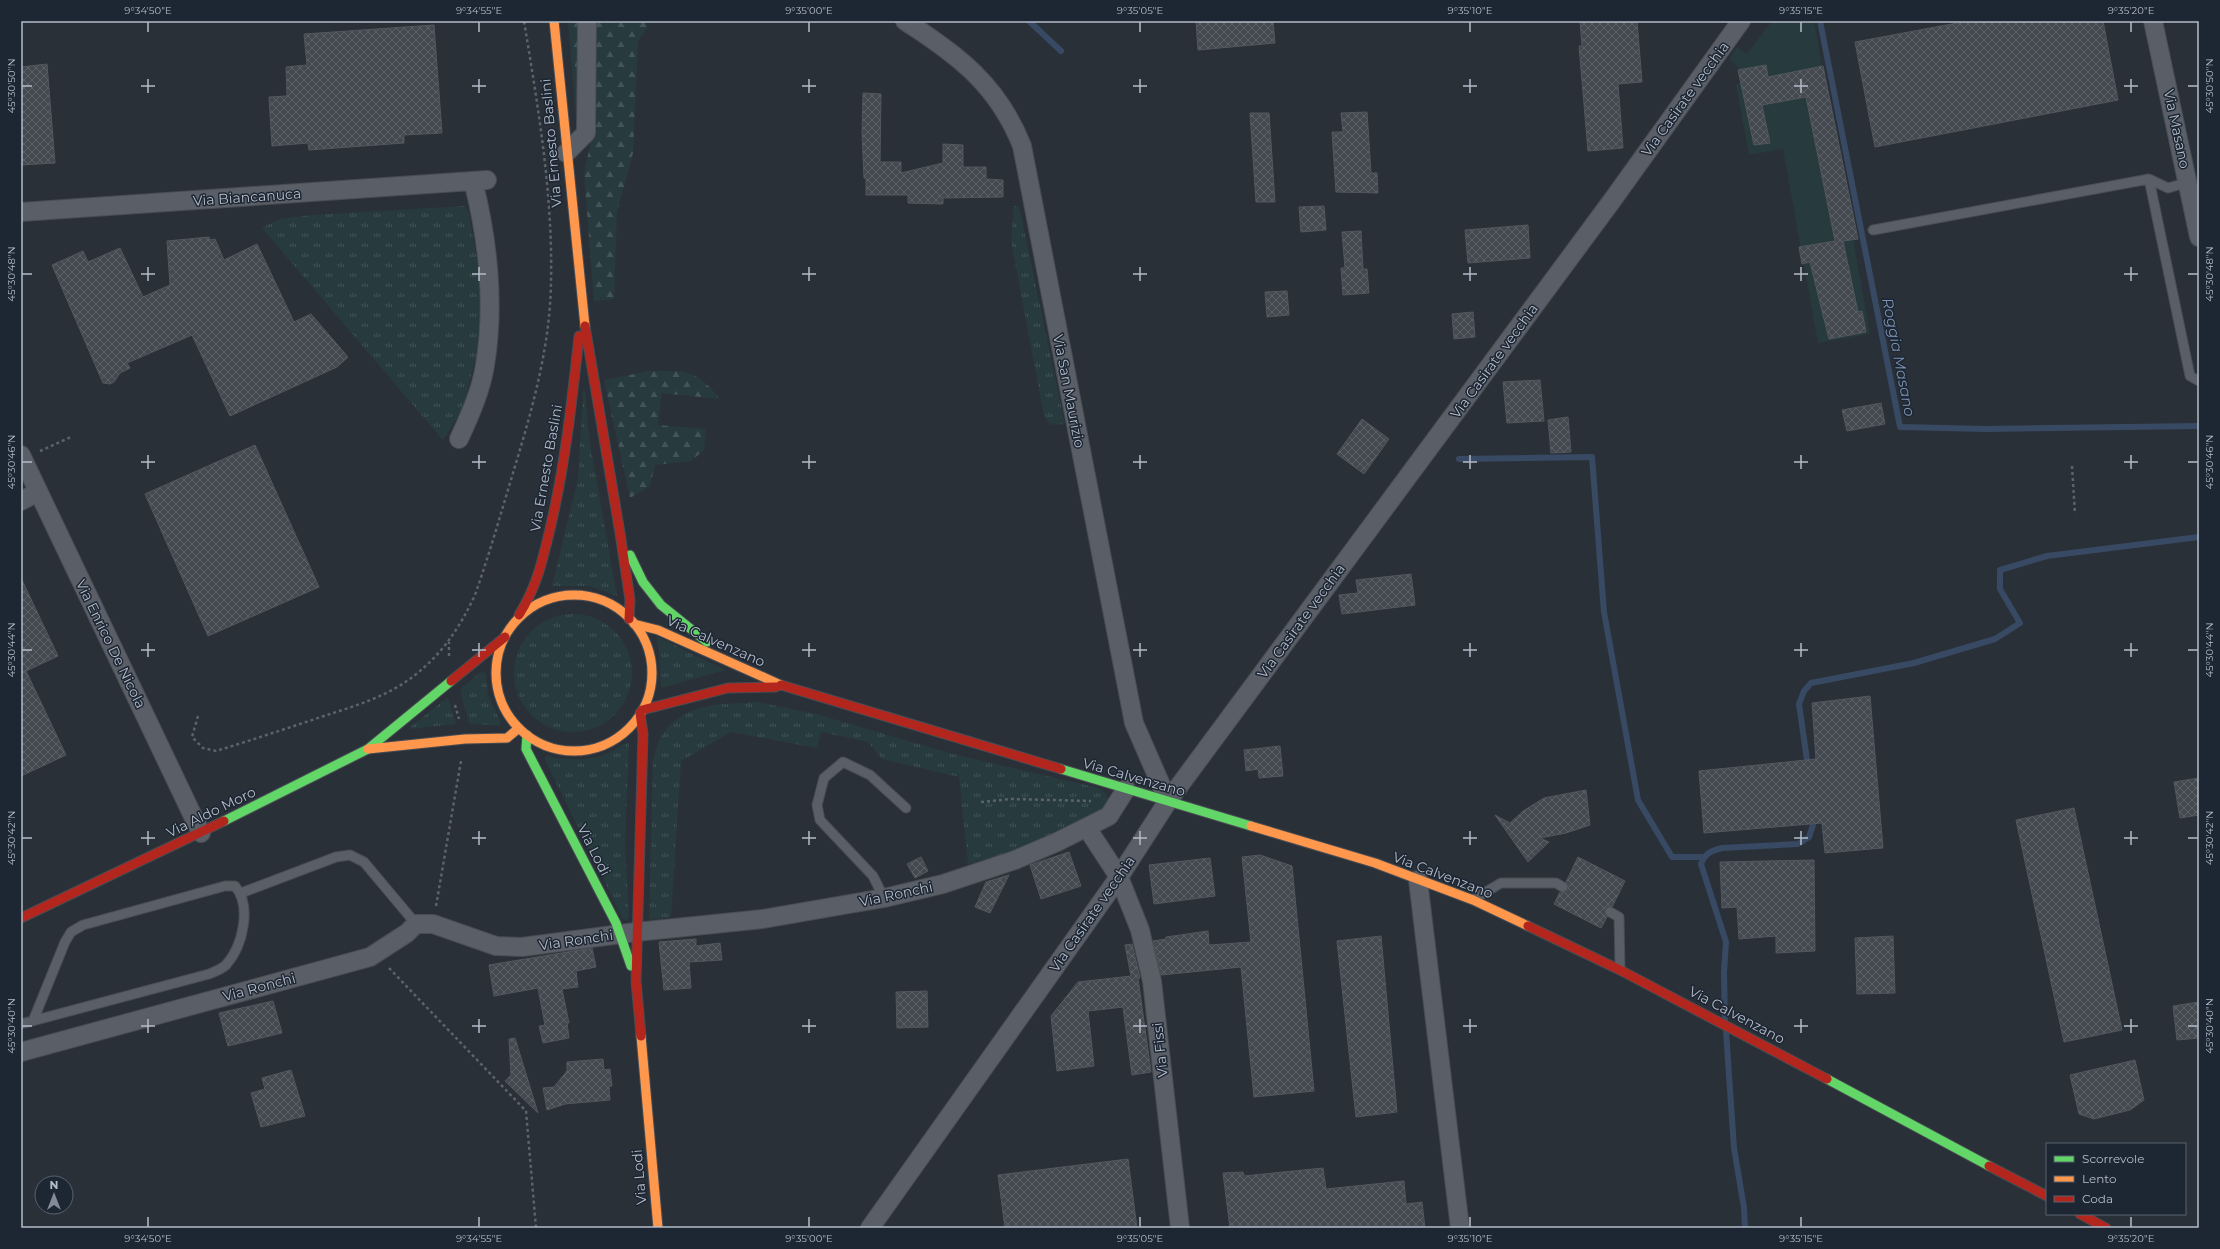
<svg xmlns="http://www.w3.org/2000/svg" width="2220" height="1249" viewBox="0 0 2220 1249" font-family="Montserrat,sans-serif">
	<style>
		.grass { fill: url(#grass-tufts) }
		.forest { fill: url(#forest-firs) }
		.park { fill: #273a3e }
		.lines { fill: none; stroke-linecap: round; stroke-linejoin: round }
		.stream { stroke: #384963; stroke-width: 6 }
		.building { fill: url(#building-cross-hatch); stroke: #52575f }
		.lane-casing { stroke: #484c53; stroke-width: 11 }
		.street-casing { stroke: #484c53; stroke-width: 20 }
		.fast-casing { stroke: #484c53; stroke-width: 11 }
		.slow-casing { stroke: #484c53; stroke-width: 11 }
		.jam-casing { stroke: #484c53; stroke-width: 11 }
		.path { stroke: #5d636a; stroke-width: 2.5; stroke-dasharray: 3 3; stroke-linecap: butt }
		.lane { stroke: #5a5e66; stroke-width: 9 }
		.street { stroke: #5a5e66; stroke-width: 18 }
		.fast { stroke: #63d668; stroke-width: 9 }
		.slow { stroke: #ff974d; stroke-width: 9 }
		.jam { stroke: #b3261e; stroke-width: 9 }
		.ticks { fill: none; stroke: #b4bcc9; stroke-width: 1.5 }
		.labels { text-anchor: middle; dominant-baseline: central; stroke-width: 3; stroke-linejoin: round; paint-order: stroke }
		.street-label { font-size: 14px; fill: #b4bcc9; stroke: #1d2633 }
		.water-label { font-size: 15px; font-style: italic; fill: #7c92b1; stroke: #1d2633 }
		.neatline { fill: none; stroke: #b4bcc9; stroke-width: 1.5 }
		.ticks-label { font-size: 10px; text-anchor: middle; fill: #b4bcc9 }
	</style>
	<defs>
		<pattern id="grass-tufts" width="24" height="20" patternUnits="userSpaceOnUse"><rect width="24" height="20" fill="#273a3e"/><path d="M3 7l-1-3M5 7V3M7 7l1-3M15 17l-1-3M17 17v-4M19 17l1-3" fill="none" stroke="#445559"/></pattern>
		<pattern id="forest-firs" width="22" height="20" patternUnits="userSpaceOnUse"><rect width="22" height="20" fill="#273a3e"/><path d="M5 1l3.5 6h-7zM16 11l3.5 6h-7z" fill="#445559"/></pattern>
		<pattern id="building-cross-hatch" width="8" height="8" patternUnits="userSpaceOnUse"><rect width="8" height="8" fill="#444950"/><path d="M0 0l8 8M0 8l8-8" fill="none" stroke="#5d6168"/></pattern>
	</defs>
	<rect width="100%" height="100%" fill="#2a3038"/>
	<path class="grass" d="M571,57L580,79L579,117L576,123Z
		M465,206L469,214L479,272L480,339L463,409L443,440L262,228L279,219L312,215Z
		M1014,206H1019L1065,424L1051,425L1044,416L1011,240Z
		M583,391H585L589,438L617,596L590,586H552L578,479Z
		M514 673a59 59 0 1 1 118 0a59 59 0 1 1-118 0Z
		M656,636L725,670L661,688L659,653Z
		M480,672L486,673L488,695L501,723L498,726L469,723L460,690Z
		M448,697L456,724L410,729L409,728Z
		M757,702L816,714L953,754L1099,788C1109,795 1110,799 1106,810L1014,851L968,864L959,777L882,759L868,742L821,732L817,748L731,732L681,761L671,917L649,920L653,760C656,752 657,743 661,737C682,702 722,704 757,702Z
		M629,743L625,843L629,918L627,920L623,919L544,758L549,756C569,761 593,761 612,751C618,748 622,743 629,743Z"/>
	<path class="forest" d="M568,21H646L647,27L638,42L633,153L617,212L614,299L594,301L584,173L593,132V108L571,57Z
		M649,371C686,371 695,368 720,399L662,393L658,425L706,429L704,450L691,461L655,465L650,486L630,498L604,380Z"/>
	<path class="park" d="M1772,21H1814L1870,334L1818,343L1783,149L1749,155L1736,84L1741,83L1738,71L1741,70L1729,59L1737,47L1747,54Z"/>
	<g class="lines">
		<path class="stream" d="M1029,21L1061,51
			M1820,21L1900,427L1987,429L2199,426
			M1459,459L1592,457L1604,612L1638,800L1672,857H1704
			M1808,767L1799,704L1804,691L1811,683L1914,663L1995,639L2020,623L2000,589V570L2047,556L2199,537
			M1725,1022L1724,972L1726,942L1701,864C1705,853 1711,851 1722,848L1798,844L1809,837L1813,825V816
			M1726,1031L1734,1148L1744,1208L1745,1228"/>
	</g>
	<path class="building" d="M1196,21H1273L1275,43L1198,50Z
		M1580,21H1637L1642,82L1618,84L1623,148L1588,151L1579,46H1582Z
		M1968,21H2103L2118,100L1875,147L1855,42Z
		M434,25L442,133L404,135V143L309,150L308,143L272,146L269,97L287,96L286,67L307,65L304,34Z
		M47,64L55,163L21,165V67Z
		M1766,65L1768,77L1823,66L1858,239L1843,241L1858,312L1862,311L1866,332L1829,339L1810,262L1802,264L1799,247L1835,241L1806,97L1762,105L1770,143L1754,145L1738,70Z
		M863,93L881,94L880,162H901V173L943,163V144L963,145V167H986V179L1003,180V197L943,198V204L908,203V195H866V178H864L862,133Z
		M1367,112L1371,173H1377L1378,193L1336,192L1332,132H1343L1341,113Z
		M1250,113H1269L1275,202H1256Z
		M1324,206L1326,230L1301,232L1299,207Z
		M1528,225L1530,258L1468,263L1465,230Z
		M1361,231L1363,269H1367L1369,293L1343,295L1341,268H1345L1342,232Z
		M209,237L210,240L215,239L224,260L257,244L294,322L311,314L348,357L337,367L230,416L192,335L127,363L130,368L120,373L114,382L110,384L103,383L52,265L83,251L88,262L120,248L143,297L170,285L167,241Z
		M1287,291L1289,315L1267,317L1265,292Z
		M1473,312L1475,337L1454,339L1452,314Z
		M1540,380L1544,421L1507,423L1503,382Z
		M1881,403L1885,424L1847,431L1842,410Z
		M1568,417L1571,452L1551,453L1548,420Z
		M1362,419L1389,439L1364,474L1337,454Z
		M255,445L319,587L208,636L145,494Z
		M1411,574L1415,605L1342,614L1339,595L1358,593L1356,580Z
		M21,578L58,656L26,671L66,755L21,776Z
		M1870,696L1883,848L1825,853L1822,823L1704,833L1699,771L1816,759L1812,703Z
		M1280,746L1283,776L1259,778L1258,769L1246,771L1244,750Z
		M2199,778V815L2180,818L2174,782Z
		M1586,790L1590,825L1566,833L1540,838L1549,842L1528,862L1495,815L1510,823L1523,811L1544,798Z
		M2074,808L2122,1030L2064,1042L2016,820Z
		M1069,852L1081,886L1041,899L1030,865Z
		M1260,855L1292,866L1314,1091L1254,1097L1241,967L1161,975L1153,941L1166,939V937L1208,931L1209,945L1251,942L1242,857Z
		M921,857L928,871L915,878L907,864Z
		M1578,857L1625,881L1612,907H1607L1605,909L1607,917L1601,928L1554,904L1560,892H1566L1568,890V884L1566,882Z
		M1210,858L1215,896L1154,904L1149,865Z
		M1814,860L1815,951L1776,953V936L1739,939L1737,907L1722,908L1720,862Z
		M1009,875L990,913L975,907L986,882Z
		M1381,936L1397,1112L1356,1117L1337,941Z
		M1893,936L1895,993L1857,994L1855,938Z
		M696,939V946L720,943L722,960L689,962L691,988L664,990L659,942Z
		M1132,944L1140,978H1138L1151,1072L1132,1075L1123,1007L1088,1011L1094,1066L1057,1071L1051,1016L1078,982L1131,976L1125,945Z
		M592,948L596,967L576,971L578,987L562,989L569,1023H567L569,1038L543,1043L539,1026L545,1025L538,988L494,996L489,965Z
		M927,991L928,1027L897,1028L896,992Z
		M273,1001L282,1033L228,1046L219,1013Z
		M2199,1002V1038L2177,1040L2173,1006Z
		M515,1038L538,1113L505,1081L511,1075L509,1039Z
		M603,1059L604,1070L610,1069L612,1086H609L610,1100L565,1104L547,1110L543,1088L554,1087L567,1071V1062Z
		M2135,1060L2144,1100L2130,1110L2094,1119L2079,1114L2070,1075Z
		M291,1070L305,1116L261,1127L251,1093L265,1089L262,1078Z
		M1128,1159L1137,1228H1005L998,1175Z
		M1323,1168L1326,1189L1404,1181L1406,1204L1422,1202L1425,1228H1230L1223,1173L1243,1172L1244,1176Z"/>
	<g class="lines">
		<defs>
			<path id="lane" d="M2149,179L2190,376L2199,381
				M1873,230L2149,179L2168,188L2189,182
				M241,893L336,857L350,855L364,862L416,924
				M884,898L873,876L820,820L817,805L824,778L843,762L870,775L906,808
				M1474,899L1501,883H1556L1563,887
				M1610,912L1619,917L1620,969
				M21,1024L209,974C214,972 222,969 226,965C243,946 252,906 235,886H225L83,925L71,932L65,942L33,1021"/>
			<path id="street" d="M905,21C958,55 998,85 1022,146L1134,723L1168,801
				M2153,21L2199,237
				M566,153L586,133L587,21
				M21,212L487,180
				M459,439C470,415 481,391 485,365C495,305 488,239 473,181
				M21,455L201,833
				M21,501L38,492
				M1087,828L1119,877L1140,930L1152,981L1180,1228
				M1418,880L1460,1228
				M21,1052L370,957L407,933L416,924H433L496,946L522,947L636,932L763,919L884,898L943,884L1015,860L1057,842L1109,816L1126,789
				M870,1228L1119,877L1168,801L1611,202L1741,21"/>
			<path id="fast" d="M630,555L643,582L661,605L707,642
				M527,735L526,749L616,923L631,966
				M1061,769L1251,826
				M224,821L368,749L451,681
				M1827,1079L1989,1166"/>
			<path id="slow" d="M554,21L585,326
				M496 673a78 78 0 1 1 156 0a78 78 0 1 1-156 0Z
				M634,624L658,630L781,685
				M368,749L465,739L507,738L519,728
				M1251,826L1375,863L1473,900L1528,926
				M641,1036L658,1228"/>
			<path id="jam" d="M585,326L620,533L630,600L629,619
				M519,615C537,586 542,562 550,529C565,466 572,401 579,336
				M451,681L505,637
				M781,685L1061,769
				M642,710L728,688L776,687
				M640,713L643,734L636,981L641,1036
				M21,918L224,821
				M1528,926L1620,970L1827,1079
				M1989,1166L2047,1196
				M2080,1214L2106,1228"/>
		</defs>
		<use href="#lane" class="lane-casing"/>
		<use href="#street" class="street-casing"/>
		<use href="#fast" class="fast-casing"/>
		<use href="#slow" class="slow-casing"/>
		<use href="#jam" class="jam-casing"/>
		<path class="path" d="M40,451L71,437
			M2072,466L2075,514
			M449,656V642
			M455,705L459,719
			M198,716L192,737L203,748L216,751C252,740 288,728 324,716C355,706 389,696 415,675C443,653 460,627 475,595C488,558 499,520 510,483C530,417 550,351 551,282C553,194 538,107 524,21
			M981,802L1011,799L1091,801
			M436,906L461,761
			M389,968L526,1111L536,1228"/>
		<use href="#lane" class="lane"/>
		<use href="#street" class="street"/>
		<use href="#fast" class="fast"/>
		<use href="#slow" class="slow"/>
		<use href="#jam" class="jam"/>
	</g>
	<path class="ticks" d="M148,22V32M479,22V32M809,22V32M1140,22V32M1470,22V32M1801,22V32M2131,22V32M148,79V93M479,79V93M809,79V93M1140,79V93M1470,79V93M1801,79V93M2131,79V93M22,86H32M141,86H155M472,86H486M802,86H816M1133,86H1147M1463,86H1477M1794,86H1808M2124,86H2138M2188,86H2198M148,267V281M479,267V281M809,267V281M1140,267V281M1470,267V281M1801,267V281M2131,267V281M22,274H32M141,274H155M472,274H486M802,274H816M1133,274H1147M1463,274H1477M1794,274H1808M2124,274H2138M2188,274H2198M148,455V469M479,455V469M809,455V469M1140,455V469M1470,455V469M1801,455V469M2131,455V469M22,462H32M141,462H155M472,462H486M802,462H816M1133,462H1147M1463,462H1477M1794,462H1808M2124,462H2138M2188,462H2198M148,643V657M479,643V657M809,643V657M1140,643V657M1470,643V657M1801,643V657M2131,643V657M22,650H32M141,650H155M472,650H486M802,650H816M1133,650H1147M1463,650H1477M1794,650H1808M2124,650H2138M2188,650H2198M148,831V845M479,831V845M809,831V845M1140,831V845M1470,831V845M1801,831V845M2131,831V845M22,838H32M141,838H155M472,838H486M802,838H816M1133,838H1147M1463,838H1477M1794,838H1808M2124,838H2138M2188,838H2198M148,1019V1033M479,1019V1033M809,1019V1033M1140,1019V1033M1470,1019V1033M1801,1019V1033M2131,1019V1033M22,1026H32M141,1026H155M472,1026H486M802,1026H816M1133,1026H1147M1463,1026H1477M1794,1026H1808M2124,1026H2138M2188,1026H2198M148,1217V1227M479,1217V1227M809,1217V1227M1140,1217V1227M1470,1217V1227M1801,1217V1227M2131,1217V1227"/>
	<g class="labels">
		<g class="street-label">
			<text transform="translate(1685 99) rotate(-54)">Via Casirate vecchia</text>
			<text transform="translate(2177 129) rotate(78)">Via Masano</text>
			<text transform="translate(551 143) rotate(-95)">Via Ernesto Baslini</text>
			<text transform="translate(247 197) rotate(-4)">Via Biancanuca</text>
			<text transform="translate(1494 361) rotate(-54)">Via Casirate vecchia</text>
			<text transform="translate(1069 391) rotate(79)">Via San Maurizio</text>
			<text transform="translate(546 468) rotate(-80)">Via Ernesto Baslini</text>
			<text transform="translate(1301 621) rotate(-54)">Via Casirate vecchia</text>
			<text transform="translate(716 641) rotate(24)">Via Calvenzano</text>
			<text transform="translate(111 644) rotate(64)">Via Enrico De Nicola</text>
			<text transform="translate(1134 777) rotate(16)">Via Calvenzano</text>
			<text transform="translate(211 812) rotate(-26)">Via Aldo Moro</text>
			<text transform="translate(594 850) rotate(63)">Via Lodi</text>
			<text transform="translate(1443 875) rotate(21)">Via Calvenzano</text>
			<text transform="translate(896 894) rotate(-12)">Via Ronchi</text>
			<text transform="translate(1092 914) rotate(-55)">Via Casirate vecchia</text>
			<text transform="translate(576 940) rotate(-8)">Via Ronchi</text>
			<text transform="translate(259 987) rotate(-15)">Via Ronchi</text>
			<text transform="translate(1737 1015) rotate(28)">Via Calvenzano</text>
			<text transform="translate(1160 1050) rotate(-96)">Via Fissi</text>
			<text transform="translate(639 1177) rotate(-95)">Via Lodi</text>
		</g>
		<g class="water-label">
			<text transform="translate(1899 357) rotate(79)">Roggia Masano</text>
		</g>
	</g>
	<rect width="2220" height="1249" fill="none" stroke="#1d2633" stroke-width="44"/>
	<rect x="2046" y="1143" width="140" height="72" fill="#1d2633" stroke="#59626f"/>
	<rect x="2054" y="1156" width="20" height="6" fill="#63d668" stroke="#59626f"/>
	<text x="2082" y="1163" font-size="12" fill="#b4bcc9">Scorrevole</text>
	<rect x="2054" y="1176" width="20" height="6" fill="#ff974d" stroke="#59626f"/>
	<text x="2082" y="1183" font-size="12" fill="#b4bcc9">Lento</text>
	<rect x="2054" y="1196" width="20" height="6" fill="#b3261e" stroke="#59626f"/>
	<text x="2082" y="1203" font-size="12" fill="#b4bcc9">Coda</text>
	<g transform="translate(54 1195)"><circle r="19" fill="#1d2633" stroke="#59626f"/>
	<path d="M0-3L7 15L0 10L-7 15Z" fill="#848b96"/>
	<text y="-6" font-size="11" font-weight="bold" text-anchor="middle" fill="#b4bcc9">N</text>
	</g>
	<rect x="22" y="22" width="2176" height="1205" class="neatline"/>
	<g class="ticks-label">
		<text x="148" y="14">9°34'50"E</text>
		<text x="479" y="14">9°34'55"E</text>
		<text x="809" y="14">9°35'00"E</text>
		<text x="1140" y="14">9°35'05"E</text>
		<text x="1470" y="14">9°35'10"E</text>
		<text x="1801" y="14">9°35'15"E</text>
		<text x="2131" y="14">9°35'20"E</text>
		<text transform="translate(11 86) rotate(-90)" y="4">45°30'50"N</text>
		<text transform="translate(2209 86) rotate(-90)" y="4">45°30'50"N</text>
		<text transform="translate(11 274) rotate(-90)" y="4">45°30'48"N</text>
		<text transform="translate(2209 274) rotate(-90)" y="4">45°30'48"N</text>
		<text transform="translate(11 462) rotate(-90)" y="4">45°30'46"N</text>
		<text transform="translate(2209 462) rotate(-90)" y="4">45°30'46"N</text>
		<text transform="translate(11 650) rotate(-90)" y="4">45°30'44"N</text>
		<text transform="translate(2209 650) rotate(-90)" y="4">45°30'44"N</text>
		<text transform="translate(11 838) rotate(-90)" y="4">45°30'42"N</text>
		<text transform="translate(2209 838) rotate(-90)" y="4">45°30'42"N</text>
		<text transform="translate(11 1026) rotate(-90)" y="4">45°30'40"N</text>
		<text transform="translate(2209 1026) rotate(-90)" y="4">45°30'40"N</text>
		<text x="148" y="1242">9°34'50"E</text>
		<text x="479" y="1242">9°34'55"E</text>
		<text x="809" y="1242">9°35'00"E</text>
		<text x="1140" y="1242">9°35'05"E</text>
		<text x="1470" y="1242">9°35'10"E</text>
		<text x="1801" y="1242">9°35'15"E</text>
		<text x="2131" y="1242">9°35'20"E</text>
	</g>
</svg>
